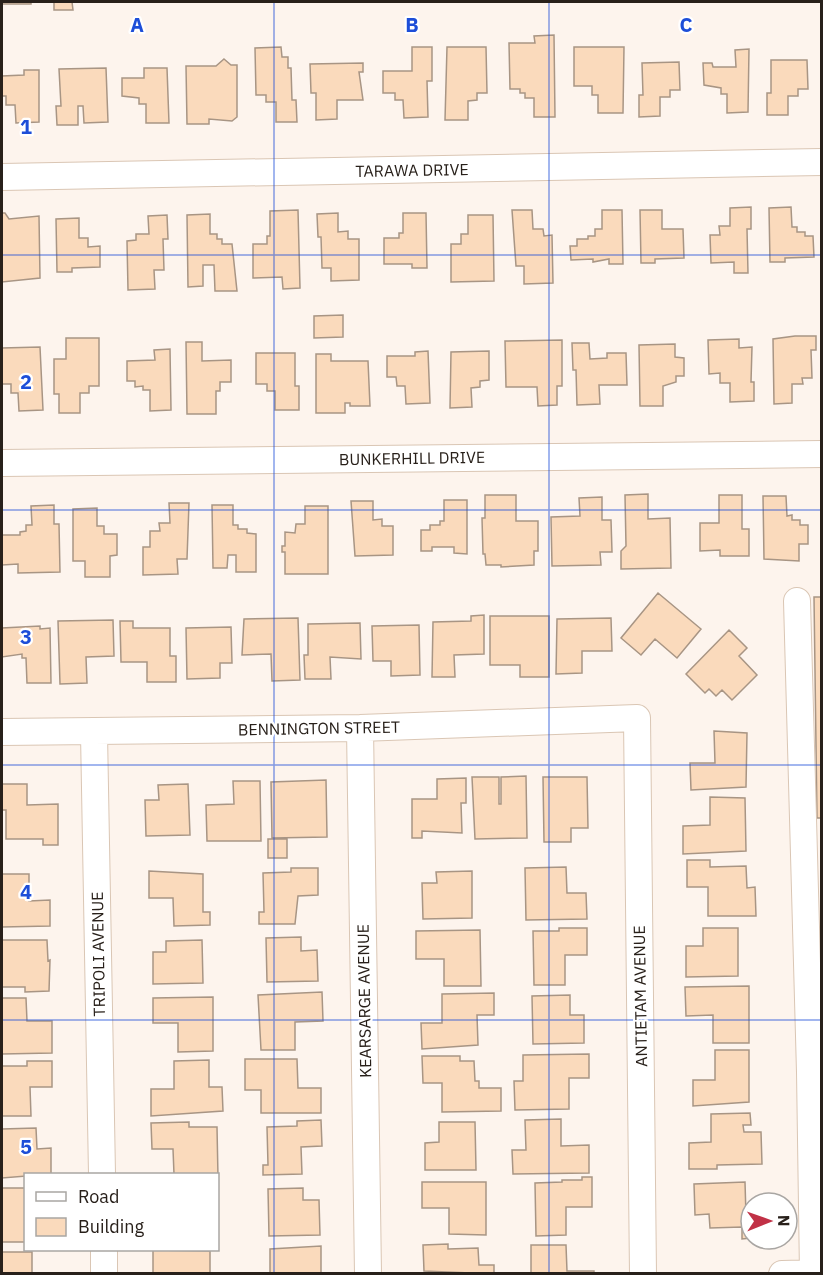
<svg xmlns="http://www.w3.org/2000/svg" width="823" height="1275" viewBox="0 0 823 1275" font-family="'IBM Plex Sans',sans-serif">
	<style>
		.building { fill: #fadabc; stroke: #a89584; stroke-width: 1.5 }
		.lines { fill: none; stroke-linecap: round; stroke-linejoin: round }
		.minor-casing { stroke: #dac6b4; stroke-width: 28 }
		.minor { stroke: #fff; stroke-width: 26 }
		.grid { fill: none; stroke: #1d4ed8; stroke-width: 1.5; stroke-opacity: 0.55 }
		.labels { text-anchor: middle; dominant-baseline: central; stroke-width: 4.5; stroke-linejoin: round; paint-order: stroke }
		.street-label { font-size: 16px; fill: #28201a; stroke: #fff }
		.grid-label { font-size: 20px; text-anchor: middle; font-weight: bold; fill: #1d4ed8; stroke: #fff; stroke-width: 4.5; stroke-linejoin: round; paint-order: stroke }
	</style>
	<rect width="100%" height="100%" fill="#fdf4ed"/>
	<path class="building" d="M2,2H31V4H2Z
		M54,2H72L73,10H54Z
		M554,35L555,117H534V98H525V93H520V89H510L509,43H535L534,36Z
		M281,47L282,57H288V68H291L292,100H296L297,122H276V102H266V95H256L255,48Z
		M412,47H432V81H427L428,117L404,118L403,100H395V93H383V71H412Z
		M447,47H486L487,93H477V100L468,101V120H445Z
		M574,47H624L623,113H598V95H592V86H574Z
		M749,49L748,112L727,113V94H721V88L704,85L703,63H712L713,67H736L735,50Z
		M224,59L231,65H237V117L232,121L209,119V124H187L186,66H216Z
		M771,60H807L808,89H798V96H788V115H767V93H771Z
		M679,62L680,90H670V97H660V116L639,117V95H643L642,63Z
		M363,63V72H359L363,100H337V119L316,120V93H311L310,64Z
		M106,68L108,122L84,123L83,106H78V125H57L56,106H61L59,69Z
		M144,68H167L169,123H146V104H139V98L122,96V78H144Z
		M24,70H39V122L16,123L15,105H6V96H2V76L24,75Z
		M751,207V229H747L748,273H734V262L711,263L710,235H720L719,226H730V208Z
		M791,207L792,227H797V232H805V236H813L814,257L785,258V262H770L769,208Z
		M298,210L300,288L283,289L282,277L253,278V244H267V236H270V211Z
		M512,210H532L533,229H543L544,236L552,235L553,283L524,284V266H516Z
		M602,210H622L623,264H609V259L593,262V259L571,260L570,246H577V239H588V236H595V229H602Z
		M640,210H662V229H683L684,258L655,259V263H641Z
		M2,213H5L9,219L39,216L40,278L2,282Z
		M338,213V232L348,231V239H359V280L331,281V268H322L321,237H318L317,214Z
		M403,213H426L427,268H412V264H384V238H399V233H403Z
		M210,214V234H217V239H222V244H232L237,291H215L214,265H203V286L188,287L187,215Z
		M167,215L168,239H163L164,270H154L155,289L128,290L127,241L136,240V234H149L148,216Z
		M468,215H493L494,281L451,282V244H461V234H468Z
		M79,218V238H88V247L100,246V267L72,268V272H57L56,219Z
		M343,315V337L314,338V316Z
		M795,336H816V350H811L812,378H802L803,384H792V403L774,404L773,339Z
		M66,338H99V386H89V393H80V413H59V394H54V359H66Z
		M739,339V348L752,347L751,382H754V401L730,402V383H720V373L709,374L708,340Z
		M562,340V386H557V405L538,406L537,387H506L505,341Z
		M186,342H202V361L231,360V382H220V391H216V414H187Z
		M572,343H589L590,359L607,358V353H626L627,385H599L600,404L577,405L576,370H573Z
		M675,344V357L684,358V376H676V382L663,386V406H640L639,345Z
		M40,347L43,410L19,411L18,393H11V384H2V348Z
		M170,349L171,410L150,411V390H143V386L135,387V381H127V361L155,360L154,350Z
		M428,351L430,403L406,404L405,386H397L396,377H387V356H415V352Z
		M489,351V380L480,381V387L471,388L472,407L450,408L451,352Z
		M256,353H295V386H299V410H275V391H267V384H256Z
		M316,354H331V361H368L370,406H350V403H345V413H316Z
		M648,494V519L670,518L671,568L621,569V551L626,546L625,495Z
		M485,495H516V521H538V551H534V565L501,567V565H486L485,554H483L482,518H485Z
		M719,495H742V529H749V556H720V550L700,551V523H719Z
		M763,496H786L787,516L792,515V520H800V525H808V544H799V561L764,559Z
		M602,497V520H611L612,552H600L601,565L552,566L551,517L580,516L579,498Z
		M444,500H467V554L454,553V547H432V551H421V530H430V525H440V521H444Z
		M351,501H373V520L382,519V526H393V555L355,556Z
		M169,503H189L187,559H177L178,574L143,575V547H150V531H160L159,523H170Z
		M54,505V524H59L60,572L18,573V564L2,565V535H20V532L26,531V525H32L31,506Z
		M212,505H233V525H238V529H247V533L256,534V572H236V555H228L227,568H213Z
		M305,506H328V574H285V552H282V546H285V532L295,533L296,524H305Z
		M97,508V526H104V534H117V555L110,556V577H85V561H73V509Z
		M658,593L701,629L677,658L655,639L641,655L621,638Z
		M814,597H822V818H817Z
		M484,615V654L454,655L455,677H432L433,622L471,621V616Z
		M490,616H549V677H520V665H490Z
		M298,618L300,680L272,681L271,654L242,655L244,619Z
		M611,618L612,651H582V673L556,674L557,619Z
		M113,620L114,656L86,657L87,683L60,684L58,621Z
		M120,621H133V628H170V656H176V682H147V662H121Z
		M360,623L361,659L330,657L331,679H305L304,655H308V624Z
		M419,625L420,675L391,676V661H373L372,626Z
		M40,626V629L50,628L51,683H27L26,658H22V654L2,657V628Z
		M231,627L232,663H220V678L187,679L186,628Z
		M729,630L747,648L739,656L757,675L732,700L722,690L716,696L709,689L705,693L686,674Z
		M714,731L747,733L746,787L691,790L690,763H715Z
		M526,776L527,838L475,839L472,777H499V804H501V777Z
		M543,777H587L588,828H571V842H544Z
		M466,778V803H461L462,833L422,831V838H412V799H437V779Z
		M326,780L327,837L272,838L271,782Z
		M233,781H260L261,841H207L206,805L234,804Z
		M2,784H27V805L58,804V845H43V839H6V810H2Z
		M188,784L190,835L146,836L145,800H159L158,785Z
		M710,797L745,798L746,851L683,854V826L710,825Z
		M268,839H287V858H268Z
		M687,860H710V867L746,866L747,888L755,887L756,916H708V887H687Z
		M566,867L567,893H586L587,919L526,920L525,868Z
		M291,868H318V895L298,896L295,924H259V912H264L263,873L291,872Z
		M149,871L203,874V912H210V925L174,926L173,898H149Z
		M472,871V918L423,919L422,883H437L436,872Z
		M2,874H29V901L50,900V926L2,927Z
		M559,928H587V955H565V985H534L533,931H559Z
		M703,928H738V976L686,977V946H703Z
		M480,930L481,986H444V959H416V931Z
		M301,937V951L317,950L318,981L267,982L266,938Z
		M2,940H47L48,961L50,960L49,991L25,992V987H2Z
		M202,940L203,983L153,984V952H166V941Z
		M749,986V1043H713V1015L686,1016L685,987Z
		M322,992L323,1021L295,1022V1050H261L258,995Z
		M494,993V1015H477L478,1045L422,1049L421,1023H442V994Z
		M570,995V1015H584V1043L533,1044L532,996Z
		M213,997V1051L178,1052V1023H153V998Z
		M2,998H26L27,1021H52V1053L2,1054Z
		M715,1050H749V1102L693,1106V1080H715Z
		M589,1054V1078H569V1109L515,1110L514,1081H523V1055Z
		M422,1056H460V1061H474L475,1081H479V1088H501V1111L442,1112V1083H423Z
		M245,1059H297L298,1088H321V1113H261V1090H245Z
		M209,1060V1087H222L223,1111L151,1116V1089H174V1061Z
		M27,1061H52V1087H30L31,1116H2V1066H27Z
		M750,1113L751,1125H743L744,1132H761L762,1164L717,1165V1169H689V1143L711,1142V1114Z
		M561,1119V1146L589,1145V1173L513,1174L512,1150H526L525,1120Z
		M321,1120L322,1146L301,1147L302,1174L263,1175V1165H268L267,1127L297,1126V1121Z
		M189,1122V1127H217L218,1177V1174H174L173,1149H152L151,1123Z
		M439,1122H475L476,1170H425V1143L439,1142Z
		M36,1128L37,1149L51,1148V1174L2,1178V1129Z
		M582,1177H592V1207H566V1235L536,1236L535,1183L562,1182V1180H582Z
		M422,1182H486V1235L449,1234V1208H422Z
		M745,1182L746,1216H751V1238L742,1239V1227L710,1228L709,1214L695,1215L694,1184Z
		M2,1188H26V1242H2Z
		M303,1188V1200H319L320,1235L269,1236L268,1189Z
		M448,1244V1249L478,1248L479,1265H494V1274L424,1271L423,1245Z
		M531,1245H566L567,1271H594V1274H531Z
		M321,1246V1273L267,1274L270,1273V1249Z
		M153,1250L210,1251V1274H153Z
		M2,1252H32V1274H2Z"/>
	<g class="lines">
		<defs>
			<path id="minor" d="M2,177L822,162
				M2,463L822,454
				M797,601L810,1072
				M360,728L368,1274
				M2,732L360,728L637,718L643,1274
				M94,733L102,1174
				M104,1250V1274
				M813,1273L810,1072H822
				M782,1274L822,1273"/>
		</defs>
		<use href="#minor" class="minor-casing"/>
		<use href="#minor" class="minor"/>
	</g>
	<path class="grid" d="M274,2V1274M549,2V1274M2,255H822M2,510H822M2,765H822M2,1020H822"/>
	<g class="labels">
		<g class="street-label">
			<text transform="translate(412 170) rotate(-1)">TARAWA DRIVE</text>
			<text transform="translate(412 458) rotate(-1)">BUNKERHILL DRIVE</text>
			<text transform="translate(319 728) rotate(-1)">BENNINGTON STREET</text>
			<text transform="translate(98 954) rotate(-91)">TRIPOLI AVENUE</text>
			<text transform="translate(640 996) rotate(-91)">ANTIETAM AVENUE</text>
			<text transform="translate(364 1001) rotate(-91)">KEARSARGE AVENUE</text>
		</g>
	</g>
	<g class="grid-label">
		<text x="137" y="32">A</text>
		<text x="412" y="32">B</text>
		<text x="686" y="32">C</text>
		<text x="26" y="134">1</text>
		<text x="26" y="389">2</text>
		<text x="26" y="644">3</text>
		<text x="26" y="899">4</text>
		<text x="26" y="1154">5</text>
	</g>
	<rect width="823" height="1275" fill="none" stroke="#28201a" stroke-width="6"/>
	<rect x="24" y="1173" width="195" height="78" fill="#ffffff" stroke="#a9a6a3" stroke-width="1.5"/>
	<rect x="36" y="1192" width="30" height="9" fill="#ffffff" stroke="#a9a6a3" stroke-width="1.5"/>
	<text x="78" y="1203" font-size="18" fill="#28201a">Road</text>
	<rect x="36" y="1218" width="30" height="18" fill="#fadabc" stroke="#a9a6a3" stroke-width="1.5"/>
	<text x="78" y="1233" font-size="18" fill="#28201a">Building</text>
	<g transform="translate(769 1221) rotate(89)"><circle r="28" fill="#ffffff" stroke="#a9a6a3" stroke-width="1.5"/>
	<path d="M0-4.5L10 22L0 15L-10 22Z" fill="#c13146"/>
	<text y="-9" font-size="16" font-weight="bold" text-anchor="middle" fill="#28201a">N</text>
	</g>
</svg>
